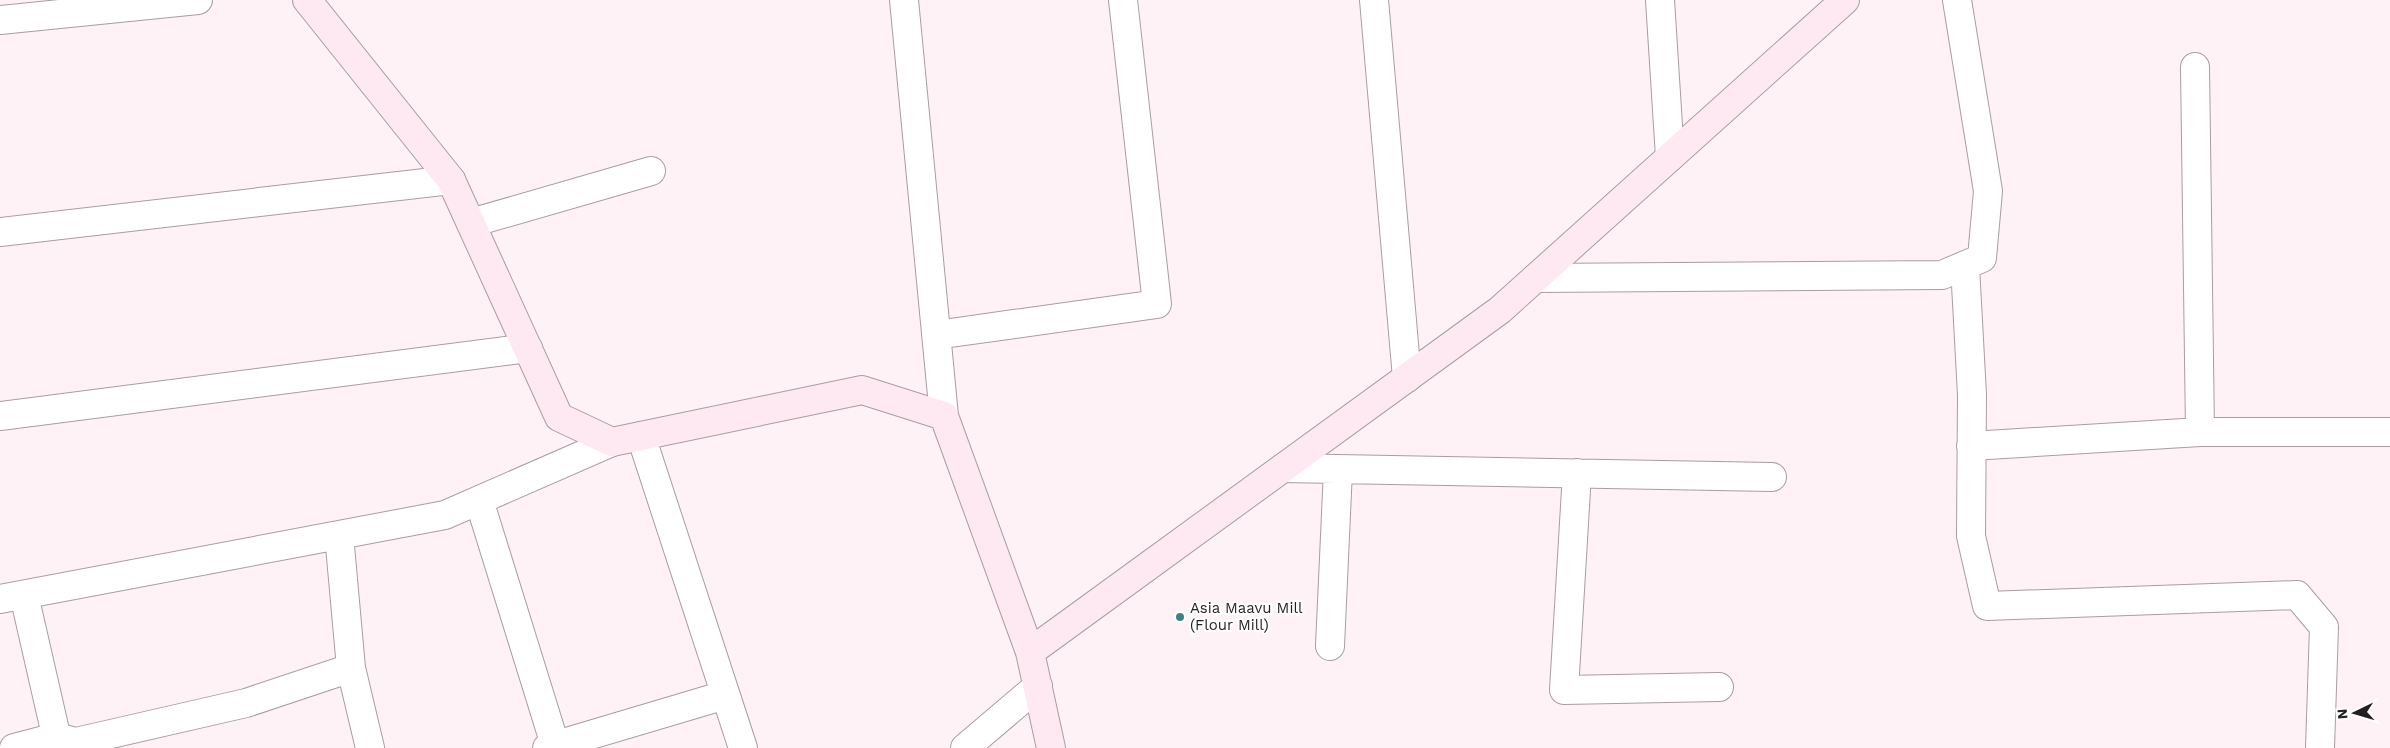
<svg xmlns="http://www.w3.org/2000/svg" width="2390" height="748" viewBox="0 0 2390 748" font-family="'Work Sans',sans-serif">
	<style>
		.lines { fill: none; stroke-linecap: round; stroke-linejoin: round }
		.street-casing { stroke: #a89da2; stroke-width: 30 }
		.secondary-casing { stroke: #a89da2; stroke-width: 30 }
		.street { stroke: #fff; stroke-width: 28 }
		.secondary { stroke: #fee8f2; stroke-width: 28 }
		.poi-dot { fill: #3a8386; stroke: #fff; stroke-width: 2 }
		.labels { text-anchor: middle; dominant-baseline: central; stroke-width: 4.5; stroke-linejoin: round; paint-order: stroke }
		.poi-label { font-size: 15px; fill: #241f21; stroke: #fff; text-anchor: start }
	</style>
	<rect width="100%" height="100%" fill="#fef2f7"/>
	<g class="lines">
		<defs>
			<path id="street" d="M904,0L944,416
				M1374,0L1407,378
				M1660,0L1670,157
				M0,20L198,0
				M2195,67L2200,432
				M471,223L651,171
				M0,232L451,180
				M1965,266L1972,395L1971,536L1987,606L2297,595L2324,627L2320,748
				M1536,278L1942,275L1982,258L1988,191L1957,0
				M936,335L1157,304L1123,0
				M0,416L528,348
				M641,436L743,748
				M1971,446L2200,432H2390
				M1283,468L1772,477
				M1577,473L1564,690L1719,687
				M479,500L556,748
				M24,595L59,748
				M0,599L445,515L612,442
				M1330,646L1338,470
				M351,668L370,748
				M14,748L56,737L76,742L246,703L351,668L339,535
				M547,748L725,695
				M965,748L1038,686"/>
			<path id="secondary" d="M307,0L451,180L559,417L612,442L862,390L944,416L1030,652L1051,748
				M1030,652L1500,310L1845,0"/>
		</defs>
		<use href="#street" class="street-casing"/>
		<use href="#secondary" class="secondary-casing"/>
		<use href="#street" class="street"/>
		<use href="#secondary" class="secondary"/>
	</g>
	<circle class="poi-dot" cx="1180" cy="617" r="5"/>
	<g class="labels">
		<g class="poi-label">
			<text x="1190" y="608">Asia Maavu Mill<tspan x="1190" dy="17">(Flour Mill)</tspan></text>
		</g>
	</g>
	<g transform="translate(2355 713) rotate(265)" stroke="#ffffff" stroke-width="4" paint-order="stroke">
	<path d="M0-4L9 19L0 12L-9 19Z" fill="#241f21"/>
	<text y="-8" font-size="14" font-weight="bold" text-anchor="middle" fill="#241f21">N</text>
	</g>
</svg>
